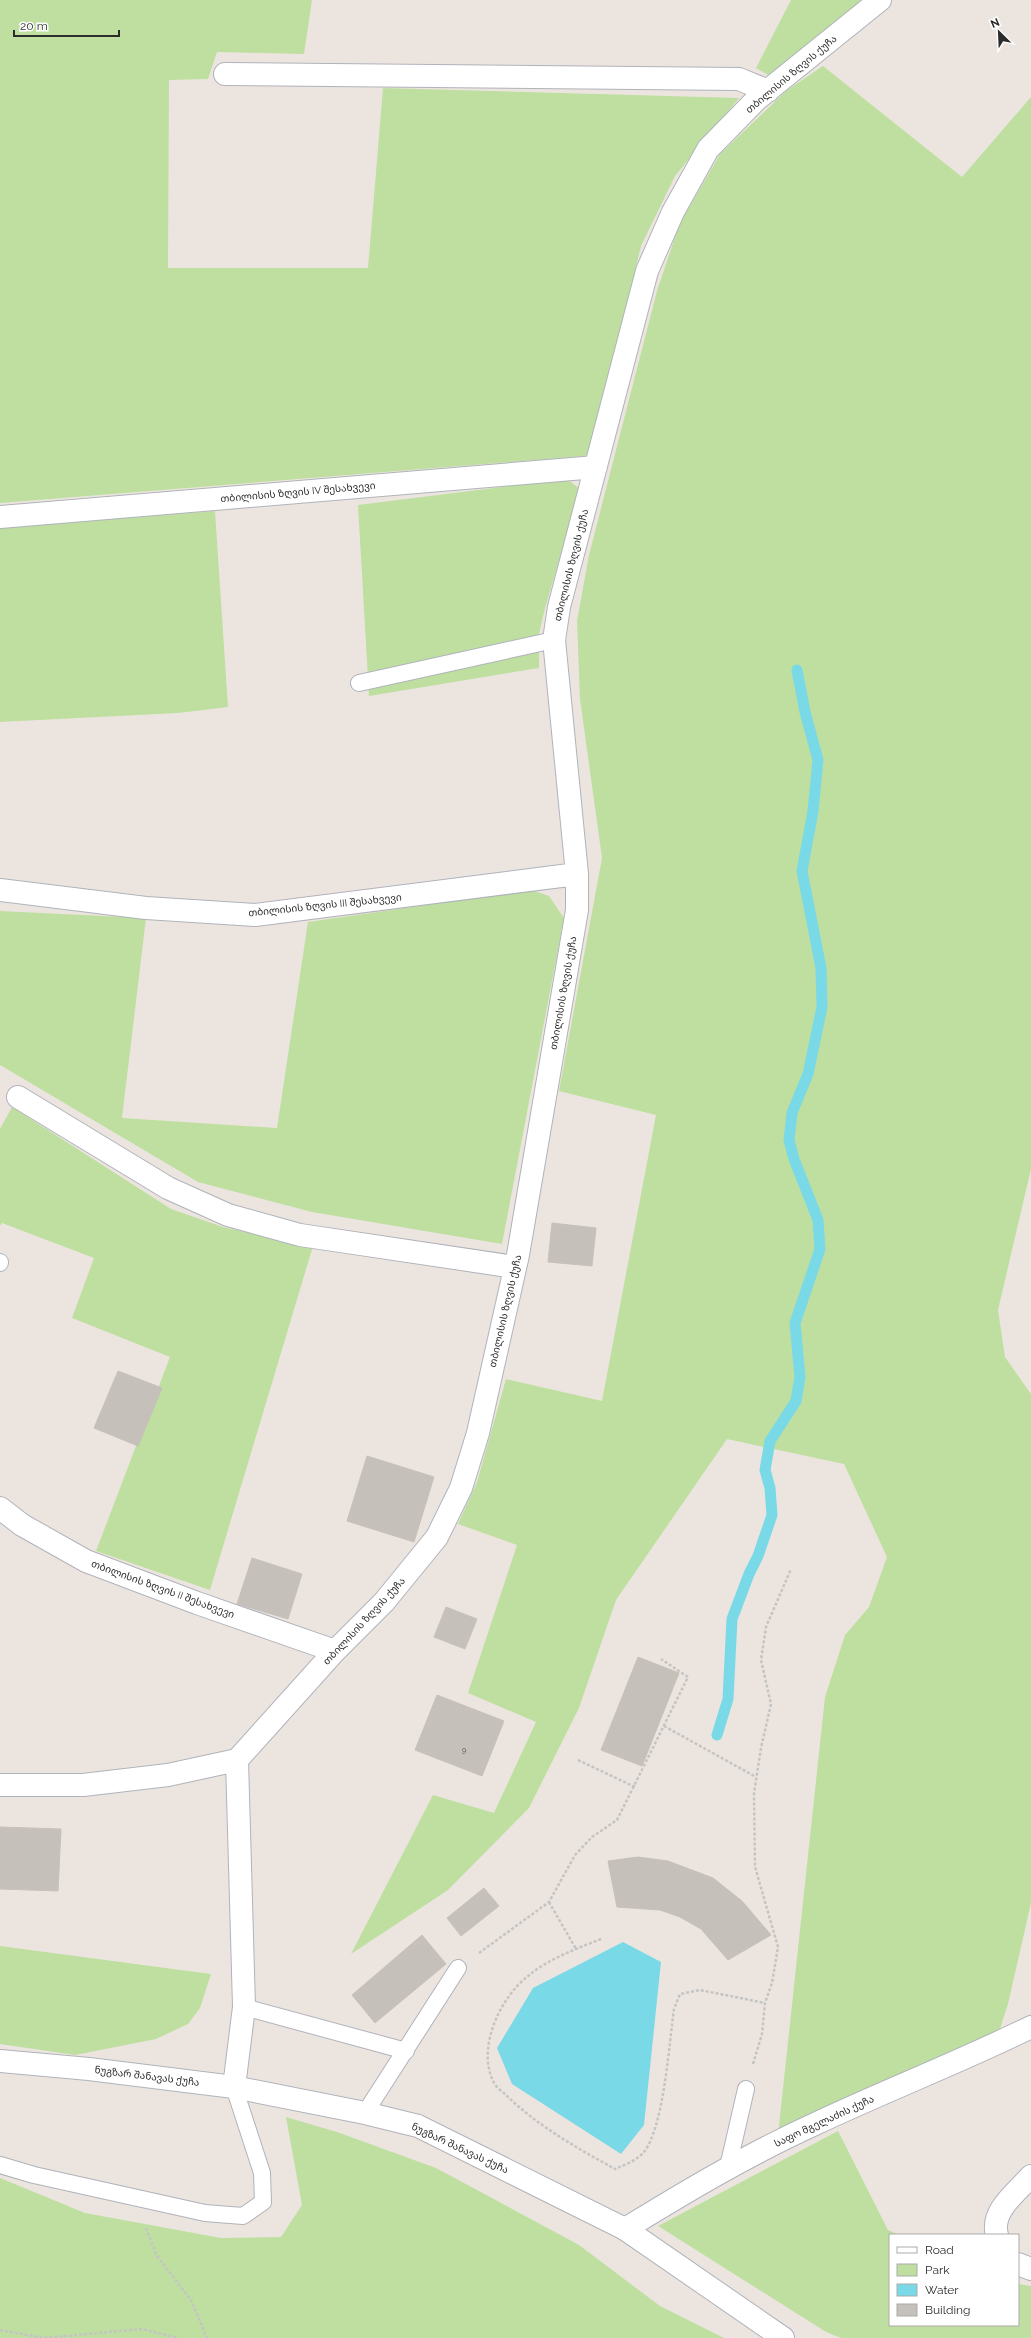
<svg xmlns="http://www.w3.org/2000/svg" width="1031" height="2338" viewBox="0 0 1031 2338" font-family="Raleway,'Noto Sans Georgian',sans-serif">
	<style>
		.green { fill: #bedfa0 }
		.water { fill: #7ad9e7 }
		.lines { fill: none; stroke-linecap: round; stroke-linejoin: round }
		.stream { stroke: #7ad9e7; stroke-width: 11 }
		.building { fill: #c5c0ba; stroke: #c8c0b9 }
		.lane-casing { stroke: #b0b3bb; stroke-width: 18 }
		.street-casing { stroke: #b0b3bb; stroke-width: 24 }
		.secondary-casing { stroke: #b0b3bb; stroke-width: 24 }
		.path { stroke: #c4c4c4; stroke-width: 2.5; stroke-dasharray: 3 2; stroke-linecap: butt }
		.lane { stroke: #fff; stroke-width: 16 }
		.street { stroke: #fff; stroke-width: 22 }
		.secondary { stroke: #fff; stroke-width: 22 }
		.labels { text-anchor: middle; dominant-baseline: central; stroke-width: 3; stroke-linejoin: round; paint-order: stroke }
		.number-label { font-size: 8px; fill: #525150 }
		.street-label { font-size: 10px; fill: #2c2c2c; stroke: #fff }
	</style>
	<rect width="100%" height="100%" fill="#ece5df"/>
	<path class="green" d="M0,0H312L304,54L217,52L208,79L169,80L168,268H368L383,88L739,98L675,176L641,246L592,448L585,456L0,503Z
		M791,0H863L770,76L756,68Z
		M823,66L962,177L1031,97V1169L998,1310L1005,1357L1031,1394V1903L1008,2004L998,2035L778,2135L825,1697L845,1635L869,1607L887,1557L844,1464L727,1439L616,1600L579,1708L529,1808L448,1890L351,1954L433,1795L494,1813L536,1722L468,1693L517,1545L458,1524L477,1482L506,1379L602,1401L656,1115L559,1091L602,858L580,699L577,621L589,555L657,291L679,225L720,154L786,91Z
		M567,479L580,489L545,608L539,634V668L369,696L358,505Z
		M215,511L228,707L178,713L0,722V528Z
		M531,890L549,896L564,918L502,1244L312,1212L198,1182L0,1065V911L146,918L122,1118L277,1128L308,922Z
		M12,1107L171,1209L223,1227L313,1246L210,1590L96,1551L170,1357L72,1318L94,1258L2,1223L0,1226V1129Z
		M0,1946L211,1974L200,2008L188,2024L156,2039L75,2055L0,2044Z
		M286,2117L337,2132L436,2168L579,2245L660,2306L724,2338H0V2178L85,2213L221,2238L281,2237L302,2205Z
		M838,2131L888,2230L899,2235H890V2325H1018V2284L1031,2286V2338H841L826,2332L658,2226Z"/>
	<path class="water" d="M623,1942L661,1962L644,2125L621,2154L512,2084L497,2048L533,1988Z"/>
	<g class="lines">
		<path class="stream" d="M717,1735L728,1699L732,1619L749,1574L758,1556L772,1515L770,1488L765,1470L770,1441L796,1401L800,1377L795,1323L820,1249L818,1220L794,1159L789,1140L792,1113L808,1074L822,1007L821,968L802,871L813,811L818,760L805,712L797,670"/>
	</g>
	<path class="building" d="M552,1223L596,1228L592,1266L548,1262Z
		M118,1371L162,1388L138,1446L94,1428Z
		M367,1456L434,1477L414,1542L347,1521Z
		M252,1558L302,1574L288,1619L237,1604Z
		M446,1607L477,1619L465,1649L434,1637Z
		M638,1657L679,1673L642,1766L601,1750Z
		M437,1695L504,1721L482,1776L415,1750Z
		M0,1827L61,1829L58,1891L0,1889Z
		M638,1857L668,1861L713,1878L742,1901L771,1935L728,1960L701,1929L680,1917L660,1910L617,1907L608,1861Z
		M484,1888L499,1906L461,1936L447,1918Z
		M422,1935L446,1964L375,2023L352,1995Z"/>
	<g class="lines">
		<defs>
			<path id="lane" d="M359,683L554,640
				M0,1263V1262
				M244,2007L406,2051
				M365,2113L458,1968
				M0,2165L34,2175L205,2213L243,2216L263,2202L262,2173L234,2087
				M728,2167L746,2089"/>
			<path id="street" d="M225,74L739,79L768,91
				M0,517L596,467
				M0,890L146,908L255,915L577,874
				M18,1097L168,1188L228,1215L300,1235L515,1267
				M0,1508L22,1525L86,1561L197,1603L335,1651
				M0,1785H83L168,1775L237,1760L335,1651L384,1602L437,1537L461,1488L478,1433L518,1255L577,910V874L554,640L559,607L647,271L673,212L708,149L756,100L880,0
				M234,2087L244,2007L237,1760
				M625,2229C687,2191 749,2154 815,2124C887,2090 960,2062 1031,2027
				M997,2235C990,2211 1017,2192 1031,2176
				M1018,2264L1031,2269"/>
			<path id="secondary" d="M0,2061L89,2069L234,2087L365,2113L418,2126L625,2229L783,2338"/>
		</defs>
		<use href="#lane" class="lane-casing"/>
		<use href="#street" class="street-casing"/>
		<use href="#secondary" class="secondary-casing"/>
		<path class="path" d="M664,1726L756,1777
			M578,1760L635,1787
			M549,1902L576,1949
			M601,1939C576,1949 548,1959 528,1976C500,1998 477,2047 493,2081C495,2086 501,2091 505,2094C536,2125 577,2148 615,2169C625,2165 637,2160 644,2152C664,2126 669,2044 674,2009L680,1994L700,1990L765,2003
			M479,1953L549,1902L575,1855L592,1837L617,1820L688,1677L661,1659
			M753,2064L762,2034L765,2003L772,1983L778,1947L755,1867L754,1793L761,1748L771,1704L761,1660L766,1627L791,1569
			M146,2228L157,2256L191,2300L207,2338
			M0,2330L44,2338L142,2329L178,2338"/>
		<use href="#lane" class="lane"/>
		<use href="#street" class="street"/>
		<use href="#secondary" class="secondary"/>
	</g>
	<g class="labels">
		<g class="number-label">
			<text x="464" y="1750">9</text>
		</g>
		<g class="street-label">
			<text transform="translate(791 74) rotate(-40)">თბილისის ზღვის ქუჩა</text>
			<text transform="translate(298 492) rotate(-5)">თბილისის ზღვის IV შესახვევი</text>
			<text transform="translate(571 565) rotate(-76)">თბილისის ზღვის ქუჩა</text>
			<text transform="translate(325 905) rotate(-6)">თბილისის ზღვის III შესახვევი</text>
			<text transform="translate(563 993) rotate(-80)">თბილისის ზღვის ქუჩა</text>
			<text transform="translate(505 1311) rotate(-77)">თბილისის ზღვის ქუჩა</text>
			<text transform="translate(163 1589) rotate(20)">თბილისის ზღვის II შესახვევი</text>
			<text transform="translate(364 1621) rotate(-47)">თბილისის ზღვის ქუჩა</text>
			<text transform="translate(147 2076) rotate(7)">ნუგზარ შანავას ქუჩა</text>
			<text transform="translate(824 2121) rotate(-25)">საფო მგელაძის ქუჩა</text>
			<text transform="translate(460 2148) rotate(25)">ნუგზარ შანავას ქუჩა</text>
		</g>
	</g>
	<rect x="889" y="2234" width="130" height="92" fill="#ffffff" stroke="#ababab"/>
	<rect x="897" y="2247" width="20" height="6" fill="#ffffff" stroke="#ababab"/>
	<text x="925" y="2254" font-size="12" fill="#2c2c2c">Road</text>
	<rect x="897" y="2264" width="20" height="12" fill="#bedfa0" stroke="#ababab"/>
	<text x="925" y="2274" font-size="12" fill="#2c2c2c">Park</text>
	<rect x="897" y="2284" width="20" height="12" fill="#7ad9e7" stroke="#ababab"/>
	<text x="925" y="2294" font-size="12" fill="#2c2c2c">Water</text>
	<rect x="897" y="2304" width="20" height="12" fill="#c5c0ba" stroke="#ababab"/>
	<text x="925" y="2314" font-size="12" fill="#2c2c2c">Building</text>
	<g transform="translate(999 32) rotate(336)" stroke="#ffffff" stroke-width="3" paint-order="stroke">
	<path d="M0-3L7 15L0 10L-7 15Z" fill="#2c2c2c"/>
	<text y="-6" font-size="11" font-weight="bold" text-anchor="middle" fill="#2c2c2c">N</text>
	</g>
	<path d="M14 30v6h105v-6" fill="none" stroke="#2c2c2c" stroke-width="2"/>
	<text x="20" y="30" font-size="12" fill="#2c2c2c" stroke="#ffffff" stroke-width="3" paint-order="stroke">20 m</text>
</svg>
